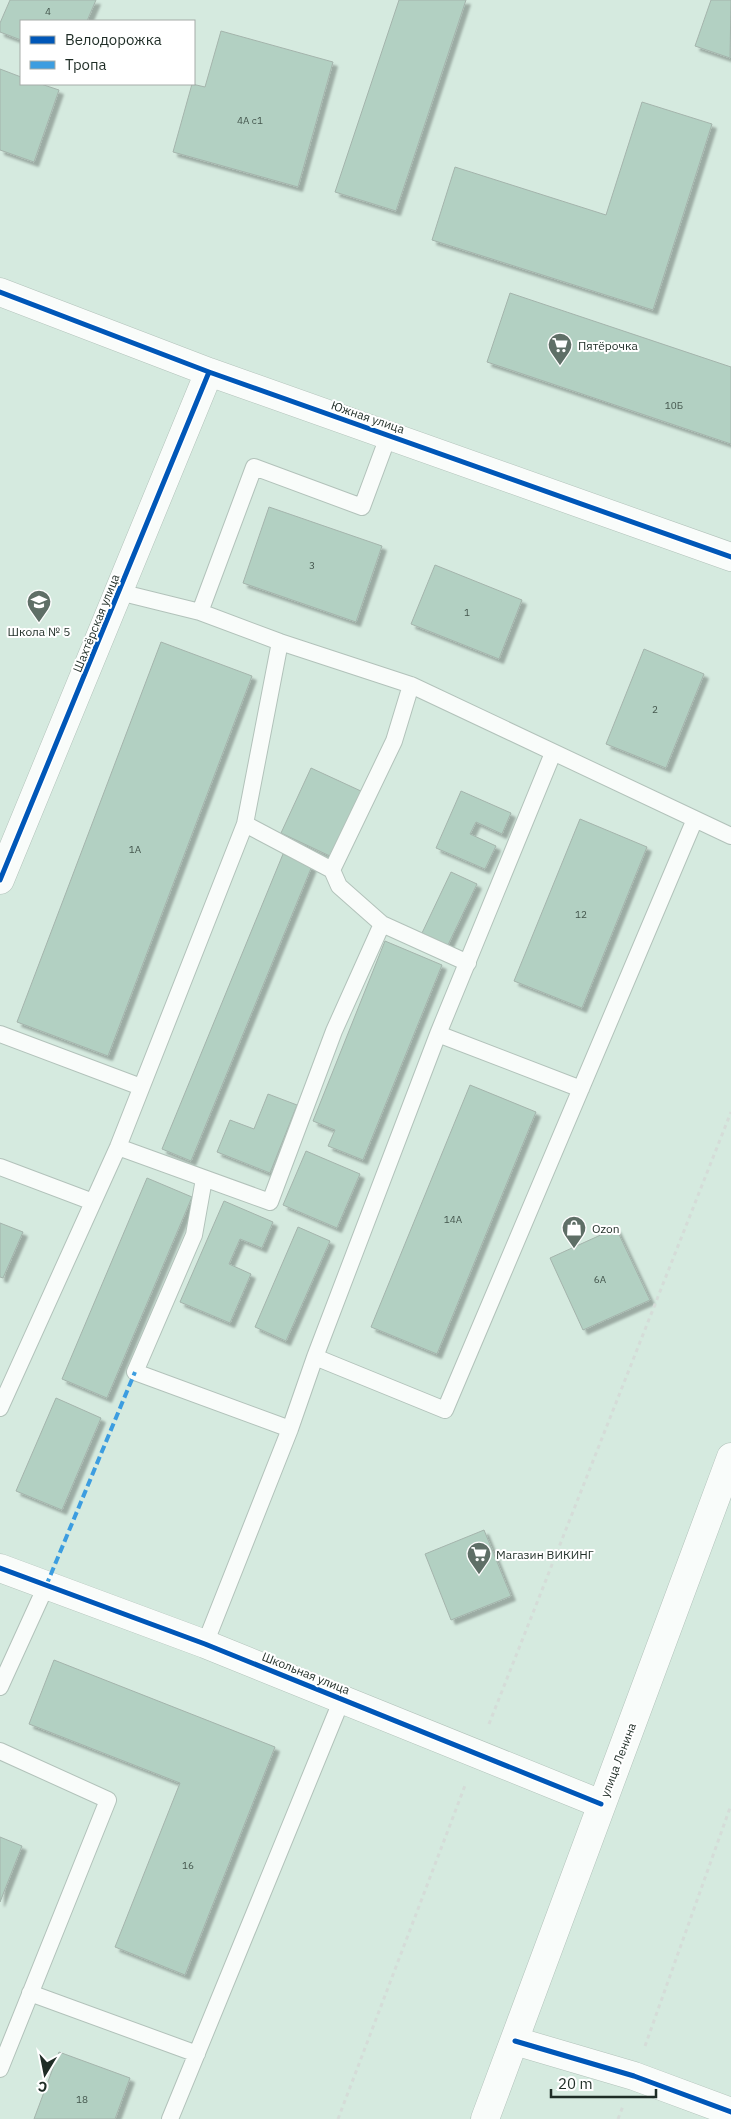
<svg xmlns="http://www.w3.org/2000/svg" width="731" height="2119" viewBox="0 0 731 2119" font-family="'IBM Plex Sans',sans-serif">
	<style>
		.building { fill: #b2d0c2; stroke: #a4b4ac; filter: url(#shadow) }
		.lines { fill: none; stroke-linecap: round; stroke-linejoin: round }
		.service-casing { stroke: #b2c2ba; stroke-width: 18 }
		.minor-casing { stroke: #b2c2ba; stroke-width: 29 }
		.secondary-casing { stroke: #b2c2ba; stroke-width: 29 }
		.path { stroke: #d5dcd8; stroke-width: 3; stroke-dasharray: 4 4; stroke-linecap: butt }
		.service { stroke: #f9fcfa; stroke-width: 16 }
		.minor { stroke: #f9fcfa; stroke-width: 28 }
		.secondary { stroke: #f9fcfa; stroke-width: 28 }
		.quiet { stroke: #3c9de0; stroke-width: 4; stroke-dasharray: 8 4; stroke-linecap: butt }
		.cycleway-casing { stroke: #fff; stroke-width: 8 }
		.cycleway { stroke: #0057b8; stroke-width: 5 }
		.labels { text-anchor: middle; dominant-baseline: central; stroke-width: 4; stroke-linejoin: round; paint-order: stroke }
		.number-label { font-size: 10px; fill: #44564d }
		.poi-label { font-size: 12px; fill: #1f2d26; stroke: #fff; text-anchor: start }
		.street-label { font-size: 12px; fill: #1f2d26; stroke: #fff }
	</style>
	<defs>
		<filter id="shadow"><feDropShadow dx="4.5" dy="4.5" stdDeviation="1" flood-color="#0004"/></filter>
	</defs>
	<rect width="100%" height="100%" fill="#d5eadf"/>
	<path class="building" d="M10,0H96L87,21H21V40L0,32V23Z
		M399,0H466L396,211L335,192Z
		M711,0H731L730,58L695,46Z
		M221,31L333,62L298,187L173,152L192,84L205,87Z
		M0,69L21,77V84H41L59,90L34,162L0,150Z
		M642,102L712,124L653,310L432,240L455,167L606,215Z
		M510,293L731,367V444L487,362Z
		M269,507L382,546L356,622L243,583Z
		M435,565L522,600L499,659L411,624Z
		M161,642L252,676L108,1056L17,1022Z
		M644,649L704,674L666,768L606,744Z
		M311,768L363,792L332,857L281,833Z
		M461,791L511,813L502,834L476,822L470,834L496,846L485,869L436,848Z
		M580,819L647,847L582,1008L514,981Z
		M283,854L312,866L191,1161L162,1149Z
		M451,872L477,884L448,945L422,933Z
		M385,941L442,965L363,1160L328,1146L335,1130L313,1121Z
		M470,1085L536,1112L437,1354L371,1327Z
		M268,1094L297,1105L270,1173L217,1152L230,1120L254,1129Z
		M306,1151L360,1174L337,1228L283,1205Z
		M147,1178L192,1197L107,1398L62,1379Z
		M224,1201L273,1222L262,1248L240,1239L229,1264L251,1274L230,1323L180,1302Z
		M0,1223L23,1232L3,1278L0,1277Z
		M298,1227L330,1241L286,1341L255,1327Z
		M616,1228L650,1300L583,1330L550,1258Z
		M56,1398L101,1418L62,1510L16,1491Z
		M484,1530L511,1596L451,1620L425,1554Z
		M54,1660L275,1747L185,1975L115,1947L180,1783L29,1724Z
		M0,1837L22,1846L0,1902Z
		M59,2052L130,2078L115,2119H34Z"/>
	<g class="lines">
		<defs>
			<path id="service" d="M119,592L200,612L280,642L411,685L731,836
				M200,612L254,467L362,507L389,434
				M245,824L332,870L339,886L382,924L468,963
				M332,870L394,741L411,685
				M0,1034L141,1087
				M438,1034L581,1089
				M118,1147L270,1202L334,1031L382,924
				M0,1167L93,1202
				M204,1179L194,1235L135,1372L290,1429
				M315,1357L445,1410L695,819
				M0,1408L118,1147L245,824L280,642
				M205,1644L290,1429L315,1357L438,1034L553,753
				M0,1687L46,1586
				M0,1751L108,1800L0,2069
				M30,1993L197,2054
				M170,2119L342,1699"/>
			<path id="minor" d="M0,292L209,372L731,557
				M0,880L209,372
				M0,1568L205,1644L601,1804
				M515,2041L634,2076L731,2112"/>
			<path id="secondary" d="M485,2119L731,1457"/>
		</defs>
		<use href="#service" class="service-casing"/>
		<use href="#minor" class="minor-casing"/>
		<use href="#secondary" class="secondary-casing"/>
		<path class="path" d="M489,1724L731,1112
			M645,2046L731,1805
			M338,2119L466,1783
			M618,2119L623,2106"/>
		<use href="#service" class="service"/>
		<use href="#minor" class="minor"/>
		<use href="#secondary" class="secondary"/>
		<path class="quiet" d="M46,1586L135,1372"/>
		<defs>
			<path id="cycleway" d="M0,292L209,372L731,557
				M0,880L209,372
				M0,1568L205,1644L601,1804
				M515,2041L634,2076L731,2112"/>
		</defs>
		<use href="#cycleway" class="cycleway-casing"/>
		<use href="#cycleway" class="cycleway"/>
	</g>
	<defs>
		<symbol id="supermarket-pin" viewBox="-11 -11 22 30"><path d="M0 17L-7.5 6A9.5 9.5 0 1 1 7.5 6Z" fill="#5f6f67" stroke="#fff"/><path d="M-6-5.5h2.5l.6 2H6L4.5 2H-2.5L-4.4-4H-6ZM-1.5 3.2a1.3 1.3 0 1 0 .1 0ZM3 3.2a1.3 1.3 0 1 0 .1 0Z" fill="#fff"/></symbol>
		<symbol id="school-pin" viewBox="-11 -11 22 30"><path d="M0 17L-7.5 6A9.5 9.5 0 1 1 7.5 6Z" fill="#5f6f67" stroke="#fff"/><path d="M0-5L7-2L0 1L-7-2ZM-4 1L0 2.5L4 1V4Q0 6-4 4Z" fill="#fff"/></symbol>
		<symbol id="shop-pin" viewBox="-11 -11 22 30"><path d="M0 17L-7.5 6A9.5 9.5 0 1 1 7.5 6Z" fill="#5f6f67" stroke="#fff"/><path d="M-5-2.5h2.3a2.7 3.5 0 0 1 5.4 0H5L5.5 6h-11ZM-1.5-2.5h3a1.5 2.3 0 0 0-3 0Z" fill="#fff"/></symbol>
	</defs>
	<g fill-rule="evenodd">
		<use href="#supermarket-pin" x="546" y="331" width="28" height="38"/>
		<use href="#school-pin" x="25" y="588" width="28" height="38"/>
		<use href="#shop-pin" x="560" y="1214" width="28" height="38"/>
		<use href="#supermarket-pin" x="465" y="1540" width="28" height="38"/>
	</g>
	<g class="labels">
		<g class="number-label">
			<text x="48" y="11">4</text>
			<text x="250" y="120">4А с1</text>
			<text x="674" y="405">10Б</text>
			<text x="312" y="565">3</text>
			<text x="467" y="612">1</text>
			<text x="655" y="709">2</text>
			<text x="135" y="849">1А</text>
			<text x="581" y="914">12</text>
			<text x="453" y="1219">14А</text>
			<text x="600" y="1279">6А</text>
			<text x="188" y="1865">16</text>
			<text x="82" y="2099">18</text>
		</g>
		<g class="poi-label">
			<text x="578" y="345">Пятёрочка</text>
			<text x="39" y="631" text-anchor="middle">Школа № 5</text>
			<text x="592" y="1228">Ozon</text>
			<text x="496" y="1554">Магазин ВИКИНГ</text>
		</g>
		<g class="street-label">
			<text transform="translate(368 417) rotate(19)">Южная улица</text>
			<text transform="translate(96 623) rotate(-68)">Шахтёрская улица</text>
			<text transform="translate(306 1673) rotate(22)">Школьная улица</text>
			<text transform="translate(618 1760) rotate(-69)">улица Ленина</text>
		</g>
	</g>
	<rect x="20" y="20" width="175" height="65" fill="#ffffff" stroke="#a5aba8"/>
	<rect x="30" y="36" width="25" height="8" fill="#0057b8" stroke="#a5aba8"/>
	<text x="65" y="45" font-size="15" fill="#1f2d26">Велодорожка</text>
	<rect x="30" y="61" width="25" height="8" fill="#3c9de0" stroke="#a5aba8"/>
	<text x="65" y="70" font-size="15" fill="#1f2d26">Тропа</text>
	<g transform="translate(45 2074) rotate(190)" stroke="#ffffff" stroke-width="4" paint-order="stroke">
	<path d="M0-4L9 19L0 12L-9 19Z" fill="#1f2d26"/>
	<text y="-8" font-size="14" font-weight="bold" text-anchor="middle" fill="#1f2d26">С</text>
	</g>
	<path d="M551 2089v8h105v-8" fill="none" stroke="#1f2d26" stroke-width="2.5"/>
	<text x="558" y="2089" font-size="15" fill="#1f2d26" stroke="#ffffff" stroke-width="4" paint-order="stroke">20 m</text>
</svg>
